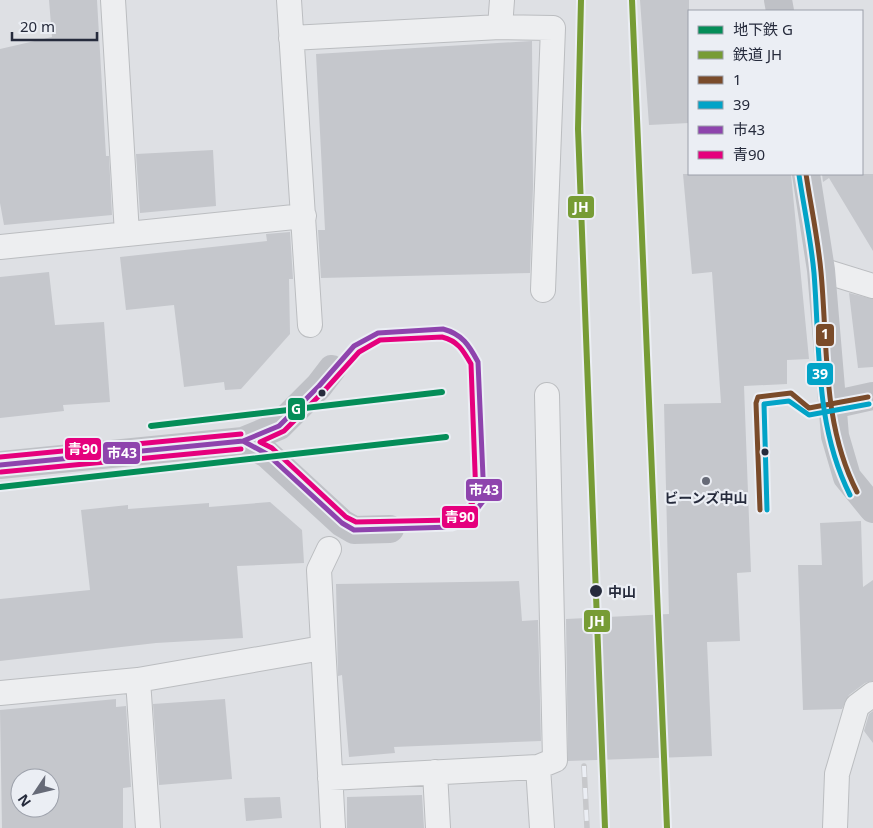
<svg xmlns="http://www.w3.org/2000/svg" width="873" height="828" viewBox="0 0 873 828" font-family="'Noto Sans','Noto Sans JP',sans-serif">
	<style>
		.building { fill: #c5c7cc; fill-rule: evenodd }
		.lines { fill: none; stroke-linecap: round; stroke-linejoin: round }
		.street-casing { stroke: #bbbdc0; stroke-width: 26 }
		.street { stroke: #edeef0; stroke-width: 24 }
		.secondary { stroke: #bfc1c6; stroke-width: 28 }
		.rail-casing { stroke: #c7c8cb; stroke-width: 5.5 }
		.rail { stroke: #ebeef4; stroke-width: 4; stroke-dasharray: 11; stroke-linecap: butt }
		.bus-1-casing { stroke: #ebeef4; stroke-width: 9 }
		.bus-2-casing { stroke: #ebeef4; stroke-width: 9 }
		.bus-3-casing { stroke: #ebeef4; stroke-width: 9 }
		.bus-4-casing { stroke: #ebeef4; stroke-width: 9 }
		.bus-1 { stroke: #7a4b2a; stroke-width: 5 }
		.bus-2 { stroke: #02a3c7; stroke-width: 5 }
		.bus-3 { stroke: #8e44ad; stroke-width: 5 }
		.bus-4 { stroke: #e5007d; stroke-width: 5 }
		.rail-1-casing { stroke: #ebeef4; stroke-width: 10 }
		.rail-1 { stroke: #779c35; stroke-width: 6 }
		.metro-1-casing { stroke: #ebeef4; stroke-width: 10 }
		.metro-1 { stroke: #048d58; stroke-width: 6 }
		.bus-dot { fill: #262b3c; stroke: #ebeef4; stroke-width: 2 }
		.poi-dot { fill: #666a77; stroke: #ebeef4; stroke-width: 2 }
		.labels { text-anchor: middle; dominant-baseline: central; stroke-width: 4.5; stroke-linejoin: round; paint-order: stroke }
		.poi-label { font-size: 14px; font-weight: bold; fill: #262b3c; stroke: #ebeef4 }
		.stop-label { font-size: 14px; font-weight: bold; fill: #262b3c; stroke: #ebeef4; text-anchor: start }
		.line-badge { stroke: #ebeef4; stroke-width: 2 }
		.badge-label { font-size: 14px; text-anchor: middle; font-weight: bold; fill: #fff }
	</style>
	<rect width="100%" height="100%" fill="#dee0e4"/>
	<path class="building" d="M49,0H97L106,156H109L112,215L4,225L0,203V49L52,37Z
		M640,0H689V123L649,125Z
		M532,41L533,186L530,273L321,278L318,230H325L316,54Z
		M213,150L216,206L140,213L136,154Z
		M683,174H791L809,359L787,360V384L744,386L751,572L737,573L740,641L707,642L712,756L568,761L566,619L669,614L664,404L721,403L712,272L692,274Z
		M822,174H873V251L829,178L823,182Z
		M290,232L293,279H289L290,334L241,389L225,390L224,382L184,387L174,305L126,310L120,257L267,241L266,234Z
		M49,272L55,325L104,322L110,402L63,405L64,411L0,418V277Z
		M849,293L873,299V367L858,368Z
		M270,502L302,530L304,563L237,566L243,638L156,643L0,661V599L90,590L81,510L128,505V509L209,503V507Z
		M861,521L863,587L873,580V681L865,683L849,695L842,709L803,710L798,565H822L820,523Z
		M519,581L522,621L538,620L541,741L394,747L395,753L349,757L342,675L338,676L336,584Z
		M116,699V707L126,706L131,787L123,788V828H2L0,710ZM20,778H50V808H20Z
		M225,699L232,779L159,785L153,704Z
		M873,711V743L864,731L869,714Z
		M422,795L424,828H347V797Z
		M280,797L282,818L246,821L244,798Z"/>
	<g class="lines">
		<defs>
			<path id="street" d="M113,0L127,234
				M289,0L310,325
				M500,27L502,0
				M291,38L500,27L553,28L543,290
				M0,247L304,216
				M821,270L873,286
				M329,549L319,570L333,828
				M138,680L148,828
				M0,693L138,680L322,648
				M538,767L555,760L547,395
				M435,772L438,828
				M330,778L538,767L542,828
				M835,828L837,774L857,706L873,694"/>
		</defs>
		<use href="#street" class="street-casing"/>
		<use href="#street" class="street"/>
		<path class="secondary" d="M778,0L780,11
			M806,174L821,270L835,436L847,477L873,509
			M832,405L873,396
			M243,441L267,454L342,523L354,530L390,529
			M0,465L243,441L279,426L319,386L332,369"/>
		<defs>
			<path id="rail" d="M584,766L587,828"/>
		</defs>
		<use href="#rail" class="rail-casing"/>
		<use href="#rail" class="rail"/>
		<defs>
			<path id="bus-1" d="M806,174C811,207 818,239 821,272C828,347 822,424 857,492
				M760,510L756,403L758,397L791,393L809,408L868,397"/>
			<path id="bus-2" d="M799,175C804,208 811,240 814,273C820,348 815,426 850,495
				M767,510L764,404L789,401L809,415L869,404"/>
			<path id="bus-3" d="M443,329C462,334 469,345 478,362L484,500L467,522L452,527L354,530L342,523L267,454L243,441L279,426L319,386L354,346L378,333Z
				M0,465L243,441"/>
			<path id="bus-4" d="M442,337C458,341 463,350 471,364L476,498L462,516L451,520L356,522L346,517L272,448L260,442L284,431L324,391L359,352L380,340Z
				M0,457L241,434
				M1,472L241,449"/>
		</defs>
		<use href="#bus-1" class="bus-1-casing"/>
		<use href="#bus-2" class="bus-2-casing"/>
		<use href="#bus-3" class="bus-3-casing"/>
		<use href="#bus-4" class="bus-4-casing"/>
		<use href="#bus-1" class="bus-1"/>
		<use href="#bus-2" class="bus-2"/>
		<use href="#bus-3" class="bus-3"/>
		<use href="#bus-4" class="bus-4"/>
		<defs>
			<path id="rail-1" d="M581,0L578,129L605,828
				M632,0L667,828"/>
		</defs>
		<use href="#rail-1" class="rail-1-casing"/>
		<use href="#rail-1" class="rail-1"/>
		<defs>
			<path id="metro-1" d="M151,426L442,392
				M0,487L446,437"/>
		</defs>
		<use href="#metro-1" class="metro-1-casing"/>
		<use href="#metro-1" class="metro-1"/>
	</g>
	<g class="bus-dot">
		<circle cx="322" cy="393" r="4.5"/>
		<circle cx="765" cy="452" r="4.5"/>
		<circle cx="596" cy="591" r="7"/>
	</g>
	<circle class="poi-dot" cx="706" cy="481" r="5"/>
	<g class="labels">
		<g class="poi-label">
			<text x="706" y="497">ビーンズ中山</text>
		</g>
		<g class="stop-label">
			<text x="608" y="591">中山</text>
		</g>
	</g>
	<g class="line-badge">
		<rect x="567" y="195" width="28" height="24" rx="5" fill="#779c35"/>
		<rect x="815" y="323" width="20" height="24" rx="5" fill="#7a4b2a"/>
		<rect x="806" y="362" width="28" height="24" rx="5" fill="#02a3c7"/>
		<rect x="287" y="397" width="19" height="24" rx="5" fill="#048d58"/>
		<rect x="64" y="437" width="38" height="24" rx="5" fill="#e5007d"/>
		<rect x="102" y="441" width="39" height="24" rx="5" fill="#8e44ad"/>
		<rect x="465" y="478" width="38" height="24" rx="5" fill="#8e44ad"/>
		<rect x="441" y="505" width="38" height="24" rx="5" fill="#e5007d"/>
		<rect x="583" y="609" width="28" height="24" rx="5" fill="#779c35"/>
	</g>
	<g class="badge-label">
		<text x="581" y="212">JH</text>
		<text x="825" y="339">1</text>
		<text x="820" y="379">39</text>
		<text x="296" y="414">G</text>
		<text x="83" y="454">青90</text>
		<text x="122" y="458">市43</text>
		<text x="484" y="495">市43</text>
		<text x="460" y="522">青90</text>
		<text x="597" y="626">JH</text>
	</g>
	<rect x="688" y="10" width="175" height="165" fill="#ebeef4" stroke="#9ca0aa"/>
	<rect x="698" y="26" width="25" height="8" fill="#048d58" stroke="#9ca0aa"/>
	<text x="733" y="35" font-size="15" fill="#262b3c">地下鉄 G</text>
	<rect x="698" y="51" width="25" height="8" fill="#779c35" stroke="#9ca0aa"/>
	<text x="733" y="60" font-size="15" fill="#262b3c">鉄道 JH</text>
	<rect x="698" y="76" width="25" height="8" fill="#7a4b2a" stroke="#9ca0aa"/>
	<text x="733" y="85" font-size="15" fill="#262b3c">1</text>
	<rect x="698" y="101" width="25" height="8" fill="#02a3c7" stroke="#9ca0aa"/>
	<text x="733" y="110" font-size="15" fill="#262b3c">39</text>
	<rect x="698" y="126" width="25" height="8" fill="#8e44ad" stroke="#9ca0aa"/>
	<text x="733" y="135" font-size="15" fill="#262b3c">市43</text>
	<rect x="698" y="151" width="25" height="8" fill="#e5007d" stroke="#9ca0aa"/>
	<text x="733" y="160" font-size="15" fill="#262b3c">青90</text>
	<g transform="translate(35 793) rotate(235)"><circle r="24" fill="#ebeef4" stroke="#9ca0aa"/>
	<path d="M0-4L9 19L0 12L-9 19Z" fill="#666a77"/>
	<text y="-8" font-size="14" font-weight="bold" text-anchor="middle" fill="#262b3c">N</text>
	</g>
	<path d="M12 32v8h85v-8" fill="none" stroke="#262b3c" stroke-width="2.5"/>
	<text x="20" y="32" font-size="15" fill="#262b3c" stroke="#ebeef4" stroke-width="4" paint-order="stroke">20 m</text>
</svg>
